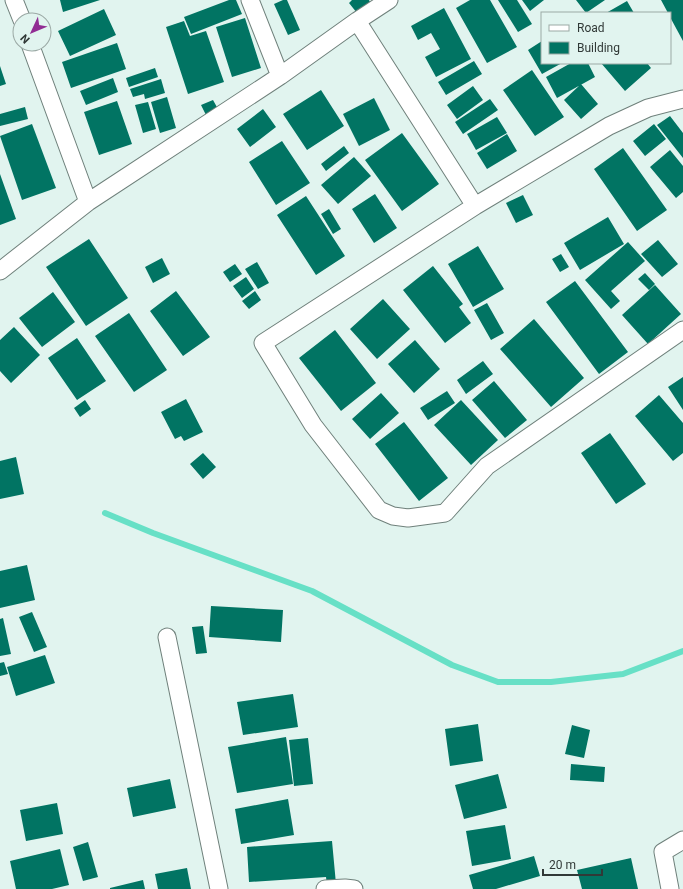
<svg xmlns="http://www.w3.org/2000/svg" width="683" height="889" viewBox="0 0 683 889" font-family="Roboto,sans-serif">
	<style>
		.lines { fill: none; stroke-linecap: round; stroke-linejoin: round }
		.stream { stroke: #67e0c6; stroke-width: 6 }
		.building { fill: #017463 }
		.street-casing { stroke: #6f807b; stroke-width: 19 }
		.street { stroke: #fff; stroke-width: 17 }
	</style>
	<rect width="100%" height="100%" fill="#e1f4ef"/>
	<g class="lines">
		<path class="stream" d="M105,513L153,533L312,591L452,665L498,682H551L623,674L683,651"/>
	</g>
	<path class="building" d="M60,0H100L63,12Z
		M229,0H236L242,14L191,34L184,17Z
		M283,0H287L300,30L288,35L274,4Z
		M352,0H369L370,2L357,13L349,3Z
		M470,0H490L517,47L487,63L456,8Z
		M498,0H517L532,24L518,32Z
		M522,0H544L530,11Z
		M576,0H605L586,13Z
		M661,0H683V41L670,17V13H668Z
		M627,1L634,13H606Z
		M444,8L471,59L436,77L425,57L440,49L431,33L418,40L411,26Z
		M104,9L116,35L70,56L58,31Z
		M245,18L261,68L232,77L216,27Z
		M184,21L190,36L206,31L224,82L188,94L166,27Z
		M542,41V63H562L542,74L528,50Z
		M117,43L126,69L71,88L62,62Z
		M474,61L482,74L446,95L438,82Z
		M571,63H588L595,77L557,98L546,77Z
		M601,63H647L651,68L625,91Z
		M0,66L6,84L0,86Z
		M155,68L158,77L129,87L126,78Z
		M532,70L564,117L535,136L503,90Z
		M113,78L118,92L86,105L80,91Z
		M161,79L165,93L145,99L144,94L133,97L130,89Z
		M581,84L598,104L581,119L564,100Z
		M473,86L483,100L457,119L447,105Z
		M321,90L344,126L307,150L283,114Z
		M167,97L176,128L160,133L151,102Z
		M374,98L390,130L359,146L343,114Z
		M490,99L498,110L463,134L455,122Z
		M213,100L218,109L206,115L201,105Z
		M117,101L132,144L99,155L84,112Z
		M148,102L156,129L143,133L135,105Z
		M25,107L28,119L0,126V114Z
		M263,109L276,127L250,147L237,129Z
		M670,116L683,133V158L657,125Z
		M497,117L507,133L476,150L467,134Z
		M32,124L56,188L22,200L0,136Z
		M654,124L666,139L645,156L633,141Z
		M402,133L439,184L402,211L365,160Z
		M507,134L517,151L487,169L477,153Z
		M282,141L310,183L276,205L249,162Z
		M344,146L349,153L326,171L321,164Z
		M623,148L667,210L637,231L594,169Z
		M670,150L683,166V192L676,198L650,167Z
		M354,157L371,176L338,204L321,185Z
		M0,174L16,219L0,225Z
		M375,194L397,228L374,243L352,209Z
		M523,195L533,215L516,223L506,203Z
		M306,196L345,256L316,275L277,215Z
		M329,209L341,229L333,234L321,214Z
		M608,217L624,244L580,270L564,243Z
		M89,239L128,298L86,326L46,267Z
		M658,240L678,264L662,277L641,254Z
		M628,242L645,261L611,291L620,301L611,309L585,280Z
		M478,246L504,289L473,307L448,264Z
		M561,254L569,267L560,272L552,259Z
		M162,258L170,274L153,283L145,267Z
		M257,262L269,283L258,289L245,269Z
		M235,264L242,274L230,282L223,272Z
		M433,266L463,304L459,307L471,323L445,343L403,290Z
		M645,273L655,284L649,290L638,279Z
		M246,277L254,289L242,298L233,286Z
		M575,281L628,352L599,374L546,302Z
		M655,285L681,314L648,344L622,315Z
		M176,291L210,337L183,356L150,311Z
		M255,291L261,300L249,309L242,301Z
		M53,292L75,322L42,347L19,318Z
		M383,299L410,329L377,359L350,329Z
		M487,303L504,333L491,340L474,310Z
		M129,313L167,370L134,392L95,336Z
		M534,319L584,378L551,407L500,349Z
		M14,327L40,355L11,383L0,371V340Z
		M335,330L376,383L341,411L299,358Z
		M77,338L106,381L77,400L48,358Z
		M415,340L440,369L414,393L388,364Z
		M483,361L493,374L466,394L457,380Z
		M683,377V410L668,387Z
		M494,381L527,420L505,438L472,400Z
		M447,391L455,403L428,420L420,408Z
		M381,393L399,413L370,439L352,419Z
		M659,395L683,423V453L673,461L635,416Z
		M186,399L203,432L184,441L181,436L175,439L161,412Z
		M85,400L91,409L80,417L74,408Z
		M461,400L498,440L471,465L434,425Z
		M404,422L448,478L419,501L375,444Z
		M610,433L646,484L616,504L581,453Z
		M203,453L216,467L203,479L190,464Z
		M16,457L24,494L0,499V461Z
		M27,565L35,600L0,608V571Z
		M211,606L283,610L281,642L209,637Z
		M32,612L47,647L34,652L19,617Z
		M3,618L11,654L0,656V619Z
		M203,626L207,653L196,654L192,627Z
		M45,655L55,683L16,696L7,667Z
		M4,662L8,674L0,676V663Z
		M293,694L298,727L243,735L237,702Z
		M478,724L483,761L450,766L445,729Z
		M572,725L590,730L584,758L565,754Z
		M286,737L293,784L237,793L228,747Z
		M308,738L313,784L294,786L289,740Z
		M571,764L605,767L604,782L570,780Z
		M498,774L507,808L464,819L455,785Z
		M170,779L176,808L133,817L127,788Z
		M288,799L294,835L241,844L235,809Z
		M57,803L63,834L26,841L20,810Z
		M505,825L511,859L472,866L466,831Z
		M332,841L336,884L327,885L326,877L249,882L247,847Z
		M88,842L98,877L83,881L73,847Z
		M60,849L69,885L52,889H16L10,861Z
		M534,856L540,876L496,889H473L469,875Z
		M631,858L638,889H582L577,870Z
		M187,868L191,889H158L155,874Z
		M143,880L145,889H110V888Z"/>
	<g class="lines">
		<defs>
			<path id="street" d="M14,0L22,20
				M250,0L280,76
				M357,21L475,206
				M30,44L88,202
				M683,99L648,108L609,126L475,206L263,343L313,425L379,510L393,516L408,518L445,513L487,466L683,330
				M0,271L88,202L280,76L357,21L389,0
				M167,637L219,889
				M325,889L345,888L354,889
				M670,889L663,852L683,840"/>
		</defs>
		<use href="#street" class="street-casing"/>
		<use href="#street" class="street"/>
	</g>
	<rect x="541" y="12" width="130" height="52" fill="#e1f4ef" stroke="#9ba9a5"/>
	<rect x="549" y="25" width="20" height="6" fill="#ffffff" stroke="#9ba9a5"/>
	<text x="577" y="32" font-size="12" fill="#313937">Road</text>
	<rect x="549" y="42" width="20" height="12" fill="#017463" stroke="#9ba9a5"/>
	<text x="577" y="52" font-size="12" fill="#313937">Building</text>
	<g transform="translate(32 32) rotate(226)"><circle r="19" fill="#e1f4ef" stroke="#9ba9a5"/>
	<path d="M0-3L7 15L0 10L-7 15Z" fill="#912c93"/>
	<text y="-6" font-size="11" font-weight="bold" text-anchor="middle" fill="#313937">N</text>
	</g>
	<path d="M543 869v6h59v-6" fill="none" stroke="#313937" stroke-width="2"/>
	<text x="549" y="869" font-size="12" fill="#313937" stroke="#e1f4ef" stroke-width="3" paint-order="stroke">20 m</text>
</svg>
